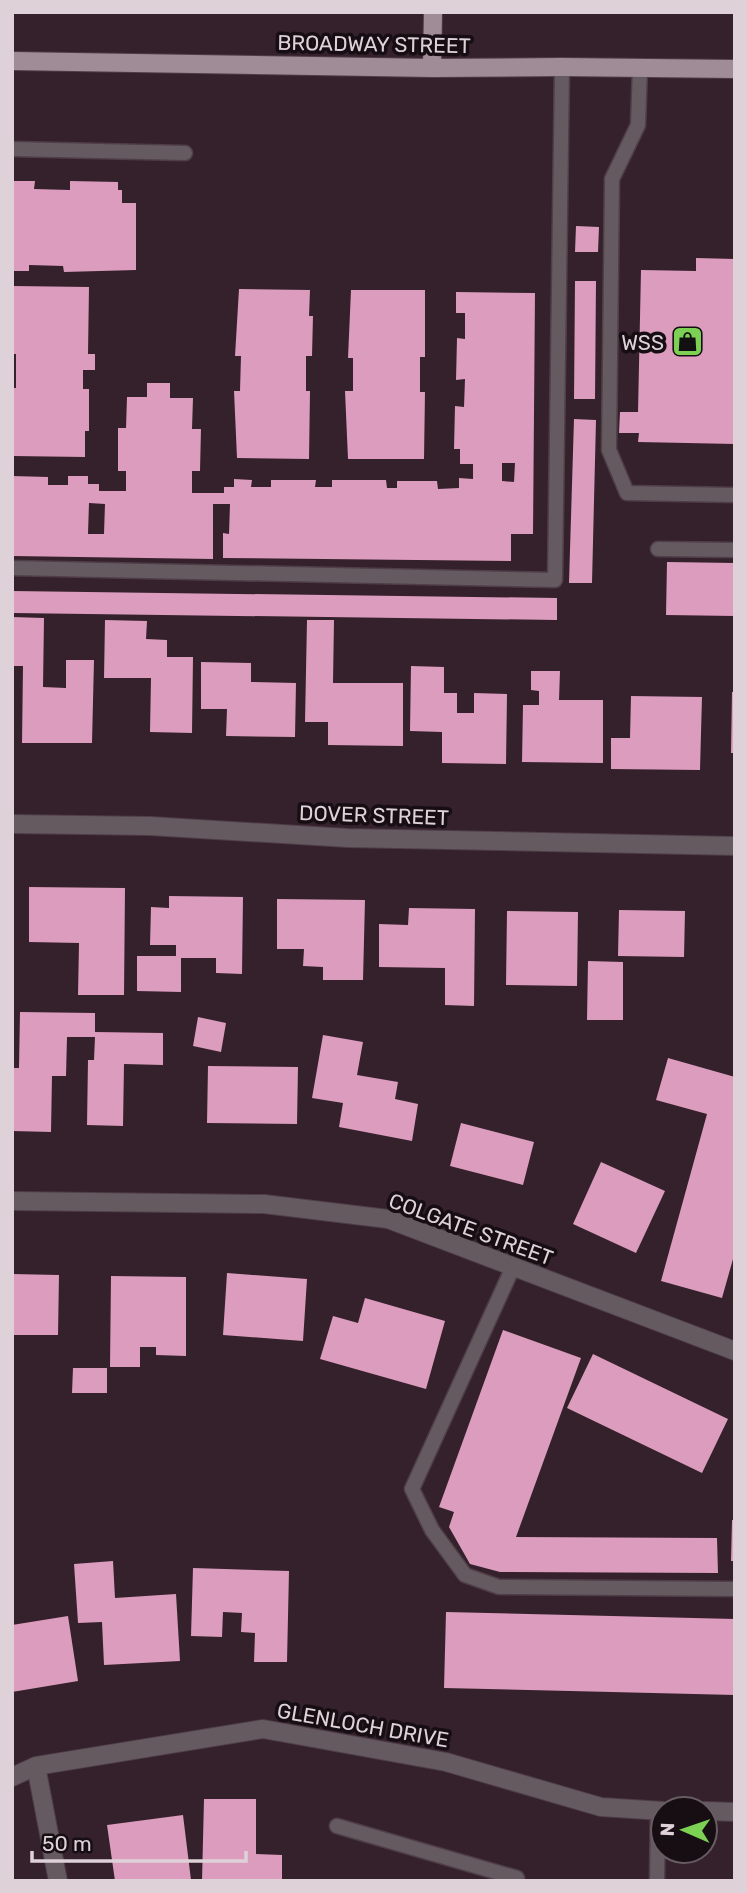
<svg xmlns="http://www.w3.org/2000/svg" width="747" height="1893" viewBox="0 0 747 1893" font-family="Rubik,sans-serif">
	<style>
		.building { fill: #dc9cbd; fill-rule: evenodd }
		.lines { fill: none; stroke-linecap: round; stroke-linejoin: round }
		.service-casing { stroke: #4f3d47; stroke-width: 17 }
		.minor-casing { stroke: #4f3d47; stroke-width: 20 }
		.primary-casing { stroke: #4f3d47; stroke-width: 20 }
		.service { stroke: #645a5f; stroke-width: 14 }
		.minor { stroke: #645a5f; stroke-width: 18 }
		.primary { stroke: #a08c96; stroke-width: 18 }
		.labels { text-anchor: middle; dominant-baseline: central; stroke-width: 7; stroke-linejoin: round; paint-order: stroke }
		.street-label { font-size: 21px; fill: #ded2d8; stroke: #160e12 }
		.poi-label { font-size: 21px; fill: #ded2d8; stroke: #160e12; text-anchor: end }
	</style>
	<rect width="100%" height="100%" fill="#34212b"/>
	<path class="building" d="M12,181H35L34,189L70,190V181L118,182V190H122V203H136V270L64,272L63,266L29,265V271H12Z
		M576,226L599,227L598,252H575Z
		M696,258L735,259V444L638,442L639,433H619L620,412H638L641,270L696,271Z
		M575,281H596L595,399H574Z
		M13,286L89,287L88,354H95V370H83V389H89V431H85V457L12,456V388H16V354H12Z
		M239,289L310,290L309,316H313L312,356H306V391H310L309,459L237,458L234,391H240L241,356H235Z
		M351,290H425V357H420V392H425L424,459H348L345,391H353V358H348Z
		M456,292L535,293L533,534H511V561L223,558V533L229,534L230,504H213V559L12,556V476L48,477V485H68V476H88V484H99V491H126V471H118V428H126L127,397H147V383H170V398H193L192,429H201L200,471H192V493H224V487H234V479L252,480L251,487H271V480H316L315,487H332V480H386L387,488H397V481H437L438,489L459,488V478L473,479V464H460V449H454L455,406L464,407L465,379L456,380L457,338L465,339V313H456ZM502,463H515L514,482L502,481ZM89,503L105,504L104,534H88Z
		M574,419L596,420L592,583H569Z
		M667,562L735,563V616L666,615Z
		M12,591L557,598V620L12,613Z
		M12,617L44,618L43,687L66,688V660H94L92,743H22L23,666H12Z
		M105,620L147,621L146,639L167,640V657H193L192,733L150,732L151,678H104Z
		M307,620H334L333,683H403V746L328,745V722H305Z
		M201,662L251,663V682L296,683L295,737L226,736L227,709H201Z
		M411,666L444,667V693H457V713H474V693L507,694L506,764L442,763V732L410,731Z
		M531,671H560L559,700H603V763L522,762L523,705H539V691L531,690Z
		M732,692H735V753H731Z
		M631,696L702,697L700,770L611,769V738H630Z
		M29,887L125,888L124,995H78L79,943L29,942Z
		M169,896L243,897L242,974L216,973V958H181V992L137,991V956H176V945H150L151,907L169,908Z
		M277,899L365,900L363,980H323V967L303,966L304,949H277Z
		M409,908L475,909L474,1006L445,1005V968L379,967V924L408,925Z
		M619,910L685,911L684,957L618,956Z
		M507,911L578,912L577,986L506,985Z
		M588,961L623,962V1020H587Z
		M20,1012L95,1013V1032L163,1033V1065L124,1064L123,1126L87,1125L88,1060H94L95,1037H67L66,1076H52L51,1132L12,1131V1068H19Z
		M198,1017L226,1023L221,1052L193,1046Z
		M323,1035L363,1042L357,1075L398,1082L395,1099L418,1104L412,1141L339,1127L343,1103L312,1098Z
		M668,1058L735,1077V1252L722,1298L661,1281L707,1114L656,1100Z
		M208,1066L298,1067L297,1124L207,1123Z
		M461,1123L534,1142L523,1185L450,1166Z
		M601,1162L665,1191L636,1253L573,1224Z
		M227,1273L307,1279L303,1341L223,1335Z
		M12,1274L59,1275L58,1335H12Z
		M111,1276L186,1277V1356L156,1355V1347H140V1367H110Z
		M365,1298L445,1321L426,1389L320,1359L333,1316L358,1323Z
		M503,1330L581,1358L516,1537L717,1538L718,1573L500,1572L470,1564L449,1527L454,1512L439,1507Z
		M593,1354L728,1419L702,1473L567,1408Z
		M73,1368H107V1393H72Z
		M732,1520H735V1561H731Z
		M113,1561L115,1598L176,1594L180,1661L104,1665L102,1622L78,1623L74,1564Z
		M193,1568L289,1571L287,1662H254L255,1633L241,1632L242,1613L223,1612L222,1637L191,1636Z
		M446,1612L735,1619V1695L444,1688Z
		M68,1616L78,1681L12,1692V1625Z
		M204,1799H256V1854L282,1855V1881H202Z
		M183,1815L191,1880L115,1881L107,1825Z"/>
	<g class="lines">
		<defs>
			<path id="service" d="M640,67L638,125L612,179L609,450L627,493L735,495
				M12,149L185,153
				M658,549L735,550
				M12,568L555,580L562,67
				M513,1267L412,1489L432,1530L465,1575L499,1587L735,1589
				M337,1826L517,1878
				M657,1881L658,1811"/>
			<path id="minor" d="M12,824L150,826L348,838L735,846
				M12,1201L264,1204L388,1219L735,1351
				M36,1766L58,1881
				M12,1777L36,1766L263,1729L446,1762L601,1807L663,1811
				M705,1811L735,1812"/>
			<path id="primary" d="M12,61L432,68L562,67L735,69
				M432,68L433,12"/>
		</defs>
		<use href="#service" class="service-casing"/>
		<use href="#minor" class="minor-casing"/>
		<use href="#primary" class="primary-casing"/>
		<use href="#service" class="service"/>
		<use href="#minor" class="minor"/>
		<use href="#primary" class="primary"/>
	</g>
	<defs>
		<symbol id="shop-square" viewBox="-11 -11 22 22"><rect x="-9" y="-9" width="18" height="18" rx="4" fill="#7cd155" stroke="#160e12"/><path d="M-5-2.5h2.3a2.7 3.5 0 0 1 5.4 0H5L5.5 6h-11ZM-1.5-2.5h3a1.5 2.3 0 0 0-3 0Z" fill="#111"/></symbol>
	</defs>
	<g fill-rule="evenodd">
		<use href="#shop-square" x="670" y="324" width="35" height="35"/>
	</g>
	<g class="labels">
		<g class="street-label">
			<text transform="translate(374 44) rotate(1)">BROADWAY STREET</text>
			<text transform="translate(374 815) rotate(2)">DOVER STREET</text>
			<text transform="translate(471 1229) rotate(20)">COLGATE STREET</text>
			<text transform="translate(363 1725) rotate(10)">GLENLOCH DRIVE</text>
		</g>
		<g class="poi-label">
			<text x="664" y="342">WSS</text>
		</g>
	</g>
	<rect width="747" height="1893" fill="none" stroke="#ded2d8" stroke-width="28"/>
	<g transform="translate(684 1830) rotate(272)"><circle r="33" fill="#160e12" stroke="#665c61" stroke-width="2"/>
	<path d="M0-5L12 26L0 18L-12 26Z" fill="#7cd155"/>
	<text y="-10" font-size="19" font-weight="bold" text-anchor="middle" fill="#ded2d8">N</text>
	</g>
	<path d="M32 1851v10h214v-10" fill="none" stroke="#ded2d8" stroke-width="3.5"/>
	<text x="42" y="1851" font-size="21" fill="#ded2d8" stroke="#160e12" stroke-width="5" paint-order="stroke">50 m</text>
</svg>
